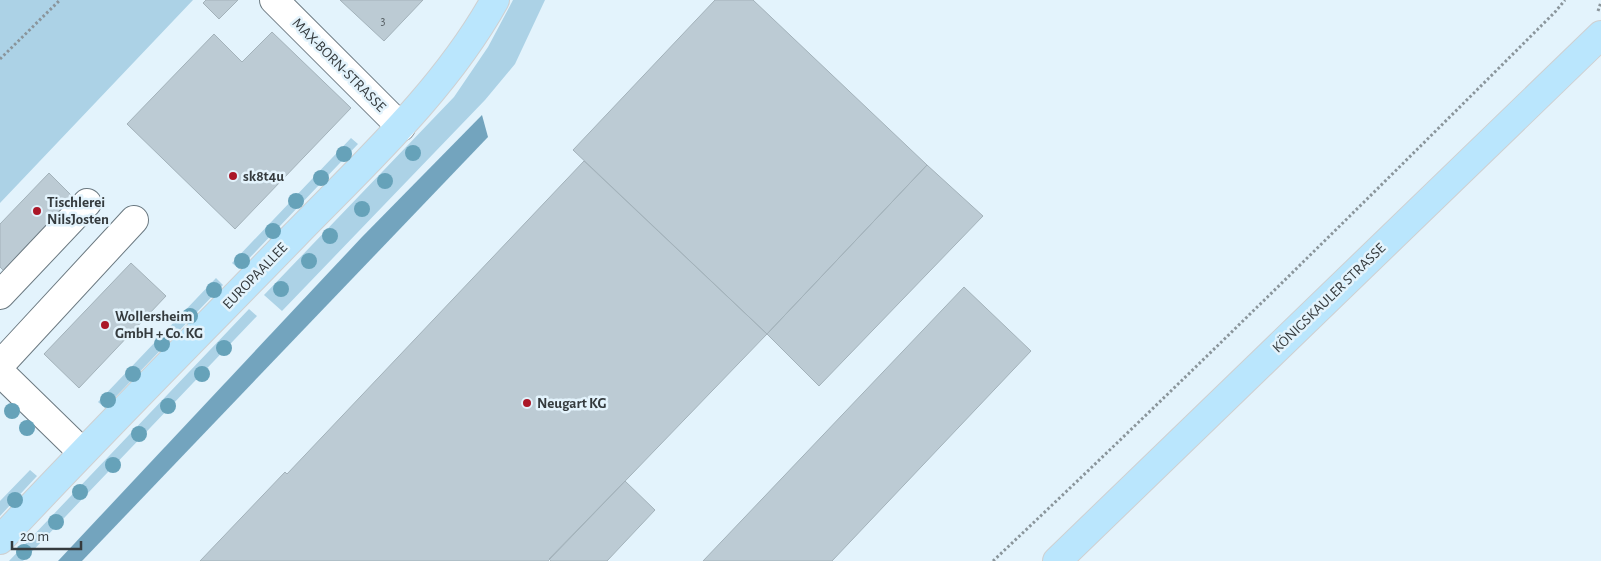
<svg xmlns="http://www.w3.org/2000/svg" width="1601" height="561" viewBox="0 0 1601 561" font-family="'Alegreya Sans',sans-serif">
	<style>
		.green { fill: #acd2e6 }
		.water { fill: #73a4be }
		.building { fill: #bccbd4; stroke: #a3b2ba }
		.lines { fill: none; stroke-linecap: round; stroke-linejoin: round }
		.minor-casing { stroke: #6b7981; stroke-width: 30 }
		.major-casing { stroke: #cfd0d1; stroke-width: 30 }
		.path { stroke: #8a959b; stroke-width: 3; stroke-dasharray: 2.5 2.5; stroke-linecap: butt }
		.minor { stroke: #fff; stroke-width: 28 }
		.major { stroke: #bae6fd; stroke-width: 28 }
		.tree { fill: #66a2b9 }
		.poi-dot { fill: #ab1728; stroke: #e3f3fc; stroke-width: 2 }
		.labels { text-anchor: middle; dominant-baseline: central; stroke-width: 5; stroke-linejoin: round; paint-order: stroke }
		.number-label { font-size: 12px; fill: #575f64 }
		.street-label { font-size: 15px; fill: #353b3e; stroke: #e3f3fc }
		.poi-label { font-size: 15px; font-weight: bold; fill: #353b3e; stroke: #e3f3fc; text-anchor: start }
	</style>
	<rect width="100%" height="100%" fill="#e3f3fc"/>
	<path class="green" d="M0,0H193L0,203Z
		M513,0H545L515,64L485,100L282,311L264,295L454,97L488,47Z
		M351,138L358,144L239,269L232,263Z
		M216,278L223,285L105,408L98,402Z
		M249,309L257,316L23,561H9Z
		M30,470L37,476L0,516V501Z"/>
	<path class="water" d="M482,115L488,137L82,561H58L362,237Z"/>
	<path class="building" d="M206,0H238L219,19L203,3Z
		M340,0H423L384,41Z
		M715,0H753L927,165L767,334L573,150Z
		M272,32L351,108L235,229L127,124L214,34L242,62Z
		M584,161L767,334L548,561H200L285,472L287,474Z
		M927,165L983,216L819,386L767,334Z
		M49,173L74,198L4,271L0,267V224Z
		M131,263L166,296L79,388L44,354Z
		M964,287L1031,351L832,561H703Z
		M625,481L655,510L607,561H551L549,559Z"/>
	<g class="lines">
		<defs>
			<path id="minor" d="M274,0L401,127
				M0,295L87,203
				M0,365L134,220
				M0,372L82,452"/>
			<path id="major" d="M0,540C96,437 196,337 295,235C366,162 445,90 495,0
				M1057,561L1601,35"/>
		</defs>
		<use href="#minor" class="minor-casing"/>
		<use href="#major" class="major-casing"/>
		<path class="path" d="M1598,11L1601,2
			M0,59L60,0
			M993,561C1184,381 1370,197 1555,12L1565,0"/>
		<use href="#minor" class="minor"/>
		<use href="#major" class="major"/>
	</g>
	<g class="tree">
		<circle cx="413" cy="153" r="8"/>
		<circle cx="344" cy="154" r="8"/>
		<circle cx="321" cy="178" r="8"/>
		<circle cx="385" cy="181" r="8"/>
		<circle cx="296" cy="201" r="8"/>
		<circle cx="362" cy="209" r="8"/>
		<circle cx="273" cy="231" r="8"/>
		<circle cx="330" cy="236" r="8"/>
		<circle cx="242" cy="261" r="8"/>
		<circle cx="309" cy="261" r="8"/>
		<circle cx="281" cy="289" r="8"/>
		<circle cx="214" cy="290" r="8"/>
		<circle cx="190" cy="316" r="8"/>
		<circle cx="162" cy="344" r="8"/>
		<circle cx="224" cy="348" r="8"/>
		<circle cx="133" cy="374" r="8"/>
		<circle cx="202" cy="374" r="8"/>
		<circle cx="108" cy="400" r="8"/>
		<circle cx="168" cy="406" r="8"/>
		<circle cx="12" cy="411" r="8"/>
		<circle cx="27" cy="428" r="8"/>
		<circle cx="139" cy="434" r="8"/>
		<circle cx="113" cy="465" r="8"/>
		<circle cx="80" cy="492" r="8"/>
		<circle cx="15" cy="500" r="8"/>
		<circle cx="56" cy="522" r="8"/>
		<circle cx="24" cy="552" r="8"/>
	</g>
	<g class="poi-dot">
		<circle cx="233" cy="176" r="5"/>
		<circle cx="37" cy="211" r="5"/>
		<circle cx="105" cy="325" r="5"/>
		<circle cx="527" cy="403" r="5"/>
	</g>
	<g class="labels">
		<g class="number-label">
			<text x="383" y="21">3</text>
		</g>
		<g class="street-label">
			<text transform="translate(339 65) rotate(45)">MAX-BORN-STRASSE</text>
			<text transform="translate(255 276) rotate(-46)">EUROPAALLEE</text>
			<text transform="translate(1329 298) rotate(-44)">KÖNIGSKAULER STRASSE</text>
		</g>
		<g class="poi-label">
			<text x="243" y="176">sk8t4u</text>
			<text x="47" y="202">Tischlerei<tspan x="47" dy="17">NilsJosten</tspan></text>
			<text x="115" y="316">Wollersheim<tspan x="115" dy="17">GmbH + Co. KG</tspan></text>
			<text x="537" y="403">Neugart KG</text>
		</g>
	</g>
	<path d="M12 541v8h69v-8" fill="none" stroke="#353b3e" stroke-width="2.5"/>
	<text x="20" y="541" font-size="15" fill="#353b3e" stroke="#e3f3fc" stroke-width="4" paint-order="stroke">20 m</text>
</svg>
